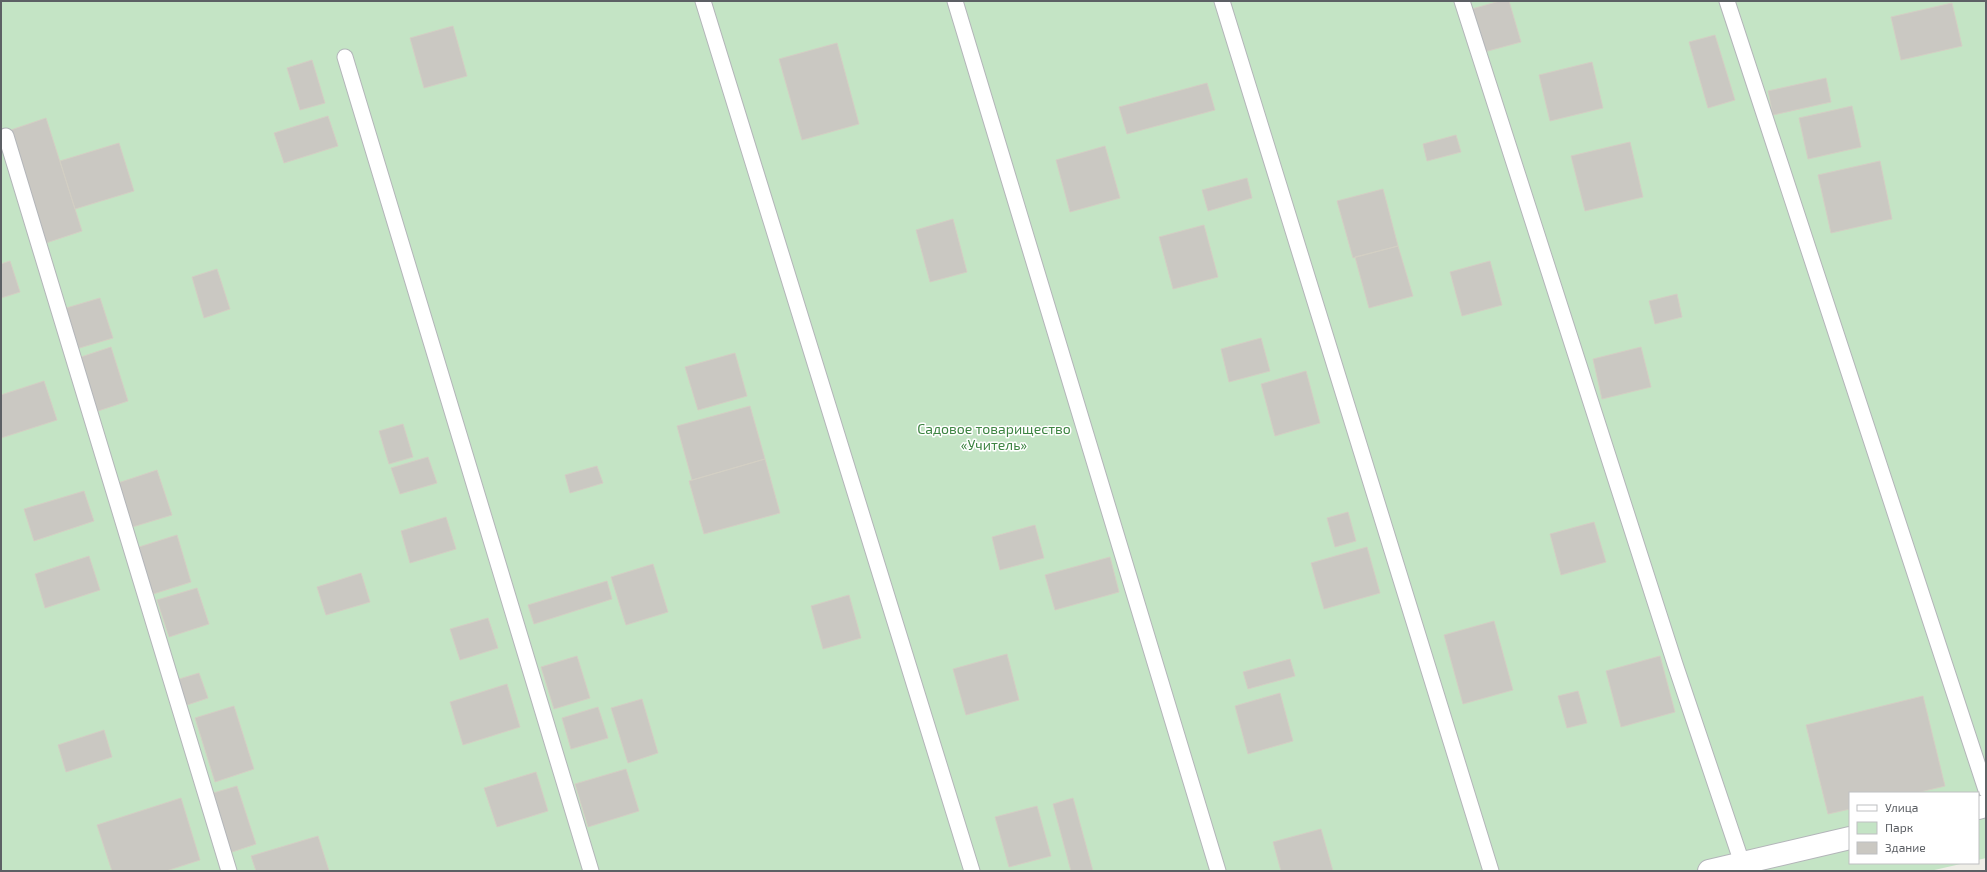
<svg xmlns="http://www.w3.org/2000/svg" width="1987" height="872" viewBox="0 0 1987 872" font-family="'Exo 2',sans-serif">
	<style>
		.green { fill: #c4e4c5 }
		.building { fill: #cac8c2; stroke: #d3cfc4 }
		.lines { fill: none; stroke-linecap: round; stroke-linejoin: round }
		.service-casing { stroke: #b3b5b9; stroke-width: 17 }
		.minor-casing { stroke: #b3b5b9; stroke-width: 24 }
		.service { stroke: #fff; stroke-width: 15 }
		.minor { stroke: #fff; stroke-width: 22 }
		.labels { text-anchor: middle; dominant-baseline: central; stroke-width: 3; stroke-linejoin: round; paint-order: stroke }
		.park-label { font-size: 14px; fill: #3d8442; stroke: #fff }
	</style>
	<rect width="100%" height="100%" fill="#eeede6"/>
	<path class="green" d="M1,1H1986V858L1978,860V793H1850V863H1965L1930,871H1Z"/>
	<path class="building" d="M1500,1H1509L1521,42L1484,52L1472,9Z
		M1952,3L1962,46L1901,60L1891,17Z
		M453,26L467,76L424,88L410,38Z
		M1715,35L1735,100L1708,108L1689,42Z
		M837,43L859,124L802,140L779,59Z
		M312,60L325,103L300,110L287,68Z
		M1592,62L1603,108L1550,121L1539,75Z
		M1826,78L1831,102L1773,115L1768,91Z
		M1207,83L1215,110L1127,134L1119,107Z
		M1852,106L1861,147L1808,159L1799,118Z
		M328,116L338,146L284,163L274,133Z
		M46,118L82,231L46,243L11,130Z
		M1456,135L1461,152L1427,161L1423,144Z
		M1630,142L1643,197L1585,211L1571,156Z
		M119,143L134,191L75,209L60,161Z
		M1105,146L1120,198L1070,212L1056,160Z
		M1880,161L1892,219L1831,233L1818,175Z
		M1247,178L1252,198L1208,211L1202,190Z
		M1383,189L1398,246L1353,258L1337,201Z
		M953,219L967,272L930,282L916,230Z
		M1204,225L1218,277L1173,289L1159,237Z
		M1398,246L1413,296L1369,308L1355,257Z
		M10,261L20,292L1,298V264Z
		M1490,261L1502,305L1462,316L1450,272Z
		M217,269L230,309L204,318L192,277Z
		M1677,294L1682,317L1655,324L1649,301Z
		M100,298L113,338L76,349L63,309Z
		M1261,338L1270,371L1229,382L1221,349Z
		M111,347L128,401L95,412L78,358Z
		M1641,347L1651,387L1602,399L1593,359Z
		M735,353L747,396L698,410L685,367Z
		M1306,371L1320,423L1275,436L1261,384Z
		M44,381L57,420L1,438V395Z
		M750,406L765,459L692,480L677,426Z
		M403,424L413,457L389,464L379,431Z
		M428,457L437,483L400,494L391,468Z
		M765,459L780,513L704,534L689,481Z
		M597,466L603,483L570,493L565,475Z
		M157,470L172,515L129,528L115,484Z
		M84,491L94,521L34,541L24,509Z
		M1348,512L1356,541L1335,547L1327,518Z
		M446,517L456,549L410,563L401,531Z
		M1594,522L1606,562L1561,575L1550,534Z
		M1035,525L1044,558L1000,570L992,537Z
		M177,535L191,582L150,595L136,548Z
		M1367,547L1380,593L1324,609L1311,563Z
		M89,556L100,590L45,608L35,574Z
		M1110,557L1119,592L1055,610L1045,575Z
		M653,564L668,612L626,625L611,577Z
		M361,573L370,602L326,615L317,587Z
		M607,581L612,599L534,624L528,605Z
		M197,588L209,624L169,637L157,600Z
		M849,595L861,638L823,649L811,606Z
		M488,618L498,648L460,660L450,629Z
		M1494,621L1513,690L1463,704L1444,635Z
		M1007,654L1019,700L966,715L953,669Z
		M577,656L590,698L554,709L541,667Z
		M1660,656L1675,712L1621,727L1606,671Z
		M1290,659L1295,676L1248,689L1243,672Z
		M199,673L208,698L184,706L176,680Z
		M507,684L520,727L463,745L450,702Z
		M1578,691L1587,723L1567,728L1558,696Z
		M1280,693L1293,741L1248,754L1235,706Z
		M1923,696L1945,786L1916,793H1850V809L1828,814L1806,725Z
		M642,699L658,753L628,763L611,708Z
		M234,706L254,769L215,782L195,718Z
		M598,707L608,738L571,749L562,718Z
		M104,730L112,757L66,772L58,745Z
		M626,769L639,811L588,827L575,784Z
		M536,772L548,811L497,827L484,788Z
		M237,786L256,844L229,853L210,794Z
		M181,798L200,860L166,871H112L97,825Z
		M1073,798L1093,871H1071L1053,804Z
		M1037,806L1051,856L1009,867L995,817Z
		M1321,829L1333,871H1281L1273,842Z
		M318,836L329,871H256L251,856Z"/>
	<g class="lines">
		<defs>
			<path id="service" d="M703,1L972,871
				M955,1L1218,871
				M1222,1L1491,871
				M1462,1L1675,664L1742,863
				M1727,1L1986,790
				M345,57L591,871
				M6,136L229,871"/>
			<path id="minor" d="M1978,808L1986,806
				M1709,871L1850,838"/>
		</defs>
		<use href="#service" class="service-casing"/>
		<use href="#minor" class="minor-casing"/>
		<use href="#service" class="service"/>
		<use href="#minor" class="minor"/>
	</g>
	<g class="labels">
		<g class="park-label">
			<text x="994" y="428">Садовое товарищество<tspan x="994" dy="16">«Учитель»</tspan></text>
		</g>
	</g>
	<rect width="1987" height="872" fill="none" stroke="#5d6065" stroke-width="4"/>
	<rect x="1849" y="792" width="130" height="72" fill="#ffffff" stroke="#bebfc1"/>
	<rect x="1857" y="805" width="20" height="6" fill="#ffffff" stroke="#bebfc1"/>
	<text x="1885" y="812" font-size="12" fill="#5d6065">Улица</text>
	<rect x="1857" y="822" width="20" height="12" fill="#c4e4c5" stroke="#bebfc1"/>
	<text x="1885" y="832" font-size="12" fill="#5d6065">Парк</text>
	<rect x="1857" y="842" width="20" height="12" fill="#cac8c2" stroke="#bebfc1"/>
	<text x="1885" y="852" font-size="12" fill="#5d6065">Здание</text>
</svg>
